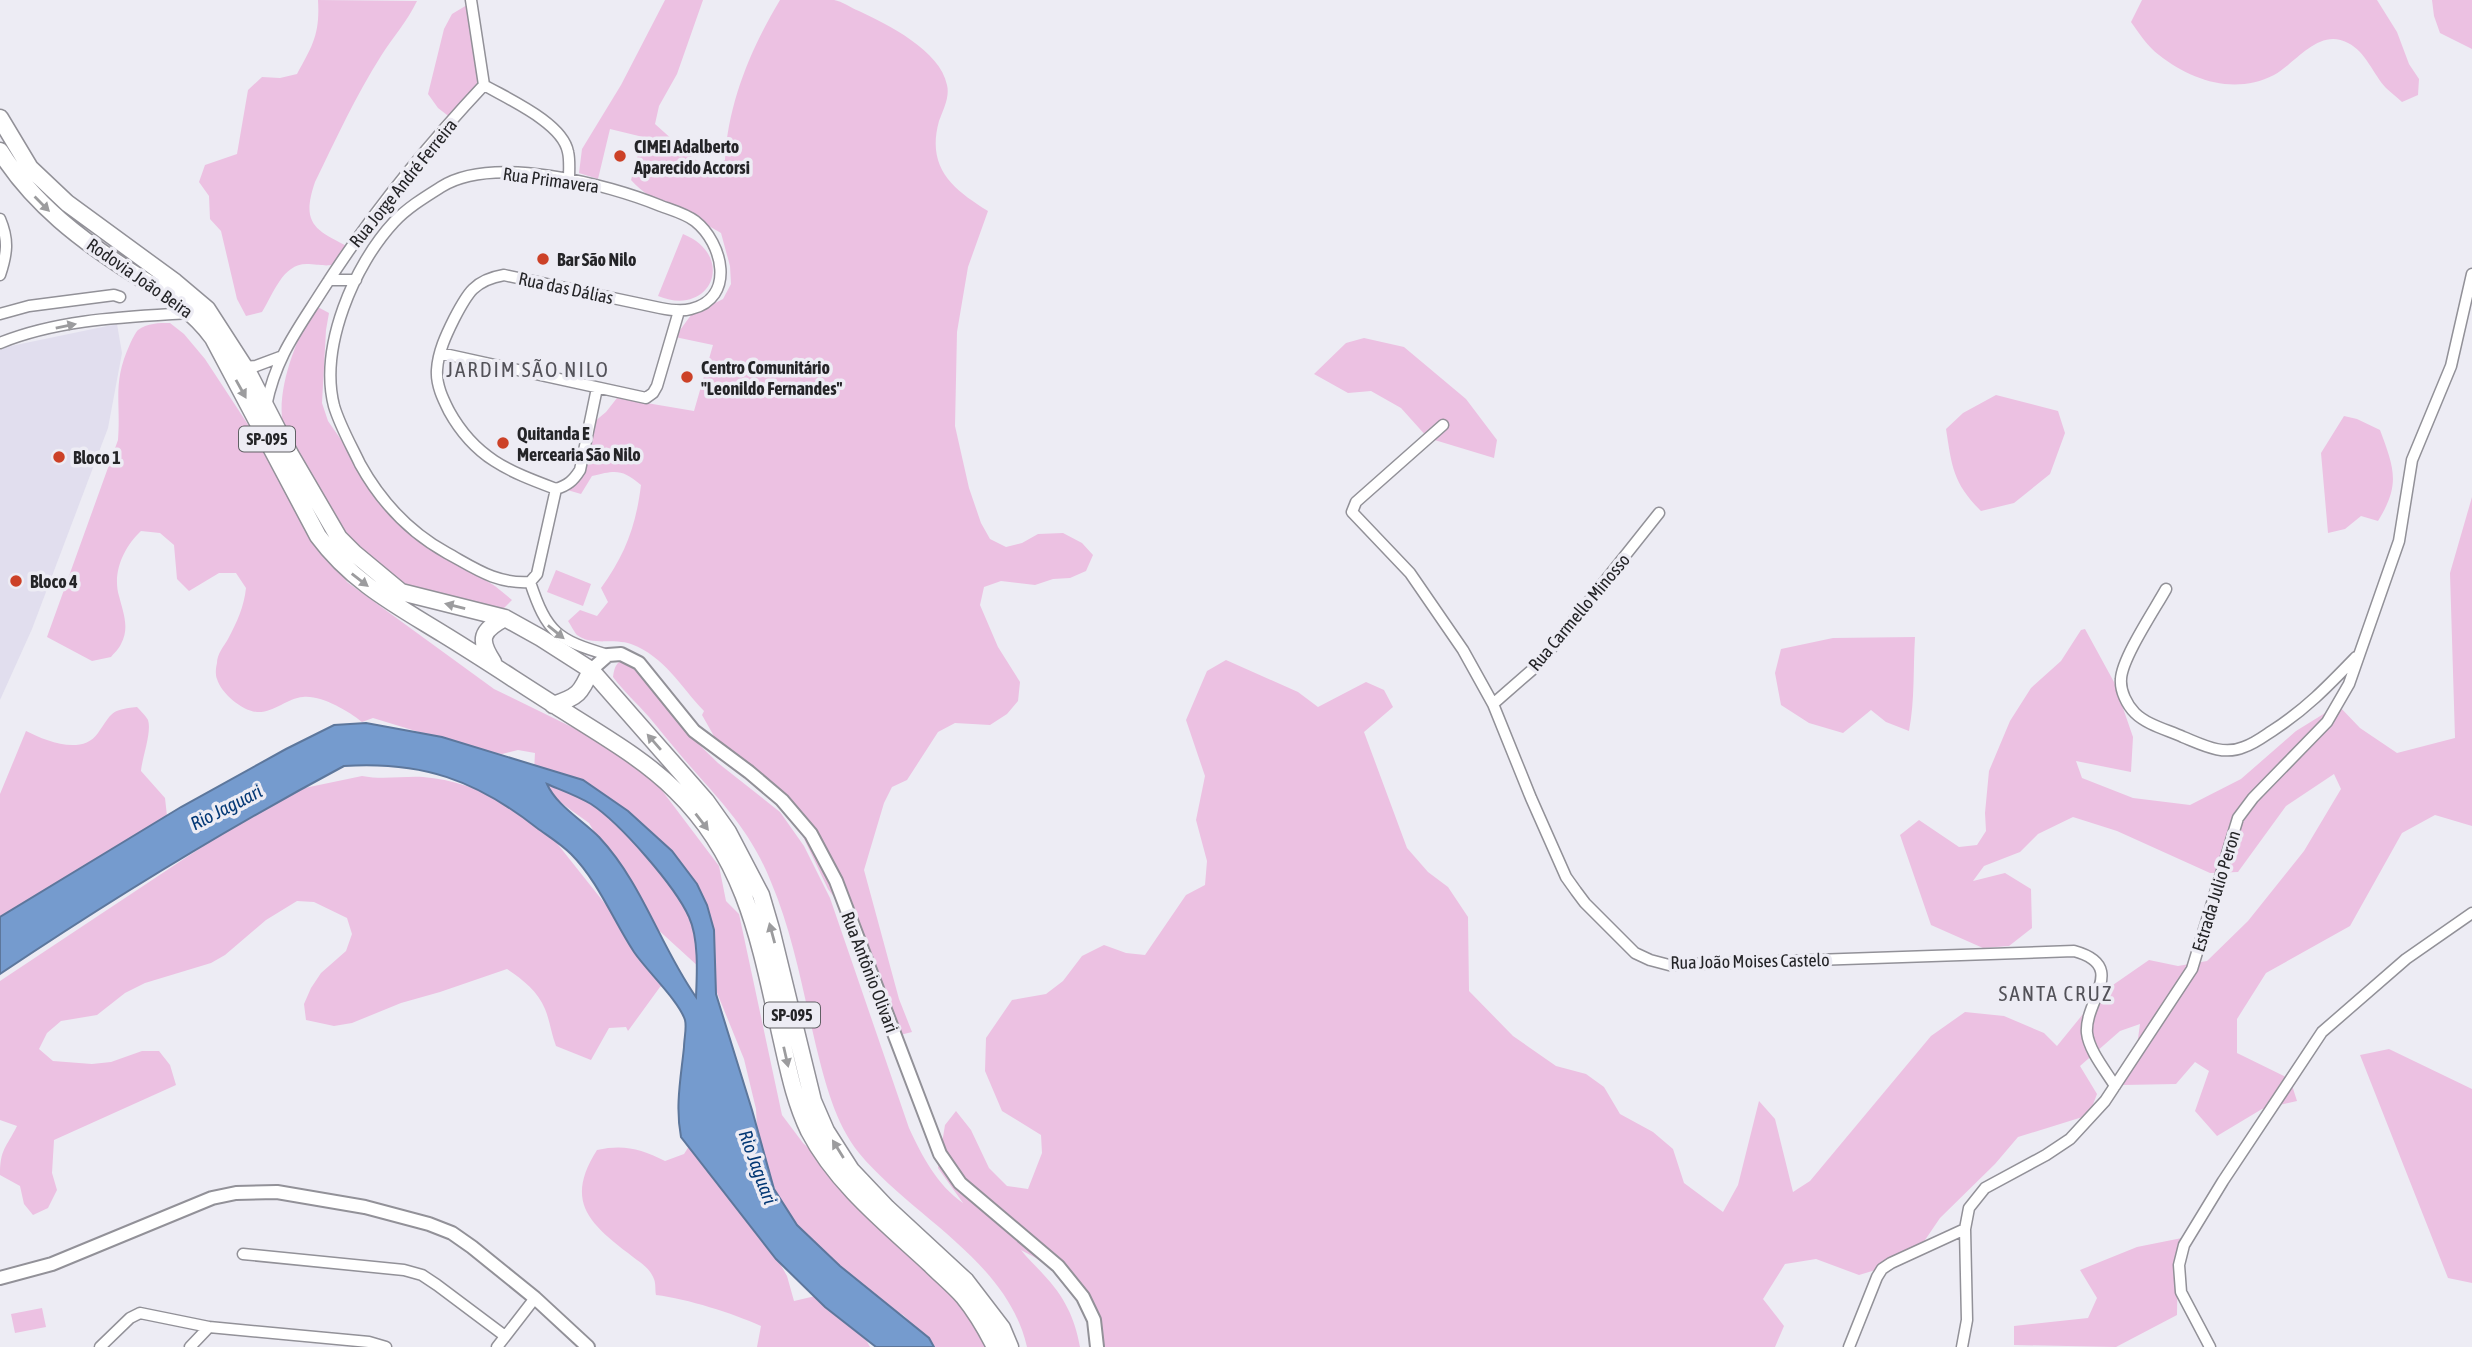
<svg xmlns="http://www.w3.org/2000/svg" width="2472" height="1347" viewBox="0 0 2472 1347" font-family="'Asap Condensed',sans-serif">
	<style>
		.built { fill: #e1deee }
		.green { fill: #ecc1e2 }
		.water { fill: #759bce; stroke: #5d779c; stroke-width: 2; fill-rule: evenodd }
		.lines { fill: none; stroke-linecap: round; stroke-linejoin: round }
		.minor-casing { stroke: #929198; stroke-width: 13 }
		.tertiary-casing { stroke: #929198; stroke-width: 16 }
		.primary-casing { stroke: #929198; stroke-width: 19 }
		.minor { stroke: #fff; stroke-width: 10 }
		.tertiary { stroke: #fff; stroke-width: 12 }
		.primary { stroke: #fff; stroke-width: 16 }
		.oneway { fill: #9c9c9e }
		.poi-dot { fill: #cc4127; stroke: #edecf4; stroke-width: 2.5 }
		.labels { text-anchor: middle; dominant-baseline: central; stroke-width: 7; stroke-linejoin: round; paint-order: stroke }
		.shield { fill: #edecf4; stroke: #606064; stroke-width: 2 }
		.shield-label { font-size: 16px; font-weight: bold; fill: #242427 }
		.poi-label { font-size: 18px; font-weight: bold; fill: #242427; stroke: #edecf4; text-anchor: start }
		.street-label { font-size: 18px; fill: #242427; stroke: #edecf4 }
		.water-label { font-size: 19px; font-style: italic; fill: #033875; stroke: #edecf4 }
		.quarter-label { font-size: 21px; letter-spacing: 2px; fill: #535259; stroke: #edecf4 }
	</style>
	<rect width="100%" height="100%" fill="#edecf4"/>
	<path class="built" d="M117,324L122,353L108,428L32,629L0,700V350L6,347Z"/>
	<path class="green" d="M318,0L417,1C407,22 393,37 381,56C356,95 335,141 315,182C301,223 314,230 349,247L342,263C326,267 324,265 309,264C283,262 274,293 262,312L246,316L237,299L221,231L210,219L209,196L199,182L205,165L237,154L248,90L262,77L280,78L297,74C313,45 320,34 318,0Z
		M665,0H703L677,74L659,106L655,124L694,159L710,167L725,160C728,103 751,48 780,0C797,0 817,0 834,0C842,1 851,8 859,11C888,25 940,50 947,85C950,97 943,110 939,121C926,168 953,189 988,211L968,267L957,332L955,426L969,488L981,523L990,539L1006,547L1022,543L1038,534L1063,533L1082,543L1093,555L1086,571L1070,578L1053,579L1035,585L1001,581L984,587L980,605L998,647L1020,682L1018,701L1007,714L990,725L955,723L938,732L907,780L892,787L884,803L864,870L899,999L912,1032L896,1036L840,905L828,889L797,824L719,745L702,715L704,711C680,686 665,657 631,644C615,638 591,646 577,635C574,632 571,625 568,621L580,610L597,616L608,602L601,588C625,555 636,526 641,485C622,469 616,470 592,476L581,494L564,489L582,475L594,422L606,412L617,398L694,411L713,345L675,337L691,315L723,299L731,284L730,266L721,233C692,215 653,205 631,180L643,137L610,129L598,179L579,173L582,149L621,85Z
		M2142,0H2377L2397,32L2409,64L2419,79L2418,95L2402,102C2397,97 2391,93 2386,88C2373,74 2366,52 2348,43C2319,27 2296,63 2274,75C2235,95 2192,81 2159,55C2148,47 2139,33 2131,22Z
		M2432,0H2472V49L2440,33L2434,16Z
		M467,5L480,73L475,89L451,118L438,108L428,94L444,29L452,14Z
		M683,234C737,256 711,318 658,296Z
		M314,305L329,313L326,330L322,403L328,421L381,497L419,539L495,586L512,600L500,612L400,586L343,535L283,428C276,386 296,343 314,305Z
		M170,323L184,334L205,359L310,519L347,582L494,689L639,760L719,866L726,901L739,914L782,1115L803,1143L906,1239L971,1316L989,1347H931L925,1336L903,1315L859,1292L788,1218L766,1169L757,1128L756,1109L744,1059L711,978L643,916L589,823L557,800L534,772L535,753L518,750L502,754L481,751L373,718L362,722C348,711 322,695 303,697C287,698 274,713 257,712C242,711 221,693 217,679C215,674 216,667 217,663C217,654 224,646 228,639C237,622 244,607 246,588L236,573H219L189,591L177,579L174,545L160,533L141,531C124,547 112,572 119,596C123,612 130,628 121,644C119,649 114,653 111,657L92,661L47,637L118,440C121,401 112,383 130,344C132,340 135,333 138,330C147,323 159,323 170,323Z
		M1364,338L1404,347L1466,399L1497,440L1494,458L1428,438L1401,408L1371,391L1348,393L1314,374L1346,343Z
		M1996,395L2058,411L2065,433L2050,474L2014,503L1981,511C1953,483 1952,467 1946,429L1963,413Z
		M2344,416L2357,419L2380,430C2394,468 2401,484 2378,521L2361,516L2345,529L2328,533L2321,453Z
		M2472,497V826L2435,815L2402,833L2350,926L2266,973L2237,1019V1053L2290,1079L2297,1101L2262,1109L2217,1136L2195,1111L2209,1071L2195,1062L2176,1084L2123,1085L2137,1046L2140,1024L2120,1031L2080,1066L2097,1094L2089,1115L2018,1137L1995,1164L1940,1218L1923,1243L1902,1262L1859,1275L1816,1259L1785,1264L1763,1299L1784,1326L1775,1347H1094C1092,1331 1081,1298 1071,1285C1061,1271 1036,1258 1021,1250C1027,1258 1036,1266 1043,1274C1064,1296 1075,1318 1080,1347H1027C1007,1260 912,1217 859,1153C835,1123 825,1082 816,1046C803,991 793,934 771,882C750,829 719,800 683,758C671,744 660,730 649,717C637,703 624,692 613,677C615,659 624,656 639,663L685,731L718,763L780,812L804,846L830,898L909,1128C922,1156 937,1185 963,1203L938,1168L945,1125L956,1111L971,1130L989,1168L1007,1186L1028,1189L1042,1153L1041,1135L1002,1111L985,1071L986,1038L1012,1000L1046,994L1063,981L1082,956L1104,945L1126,953L1145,955L1186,895L1205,885L1207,861L1196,820L1205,776L1186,720L1207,671L1226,660L1298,692L1318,707L1366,682L1384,690L1393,707L1364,732L1407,848L1428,872L1448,887L1468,917L1469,991L1513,1036L1556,1066L1586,1074L1604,1087L1620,1114L1653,1132L1673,1149L1684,1183L1723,1212L1738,1185L1759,1101L1775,1119L1793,1192L1810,1181L1931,1036L1965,1012L2004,1016L2044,1033L2057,1046L2092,1003L2110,987L2149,960L2178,966L2207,961L2248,921L2304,851L2341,789L2334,774L2286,806L2238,872L2210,873L2117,831L2073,817L2038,834L2020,852L1984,866L1973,881L2005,873L2031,889L2032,928L2009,946L1983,948L1931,925L1900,835L1919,820L1959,847L1977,845L1986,831L1985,813L1989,771L2010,721L2031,688L2061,661L2081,630L2085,629L2114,682L2133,737L2131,772L2076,761L2082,778L2133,798L2190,805L2241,779L2296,731L2338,705L2360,728L2397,753L2455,738L2450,573Z
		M556,570L591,584L583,606L547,592Z
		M1915,637C1913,669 1915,700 1909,731L1886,722L1871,710L1843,733L1809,723L1781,705L1775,673L1781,649L1833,638Z
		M137,707C140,710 146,716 148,720C152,732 142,758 141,771L165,798L167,816L0,928V794L26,731C46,741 82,756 98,733C113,712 110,710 137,707Z
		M362,776C382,780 403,776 423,777C464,780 512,801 544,827L668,983L660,987L628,1031L626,1027L609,1028L591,1060L556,1046C551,1033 550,1021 545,1009C538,991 522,979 507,969L440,992L401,1003L352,1023L334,1026L306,1020L304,1004L311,988L321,973L346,951L352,934L347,918L314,902L297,901L266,920L225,955L211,963L145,983L125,993L97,1015L61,1021L47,1033L39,1049L53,1061L92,1064L111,1062L142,1051H159L170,1065L176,1085L54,1140L52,1173L57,1190L48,1208L33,1215L24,1204L20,1186L0,1175C0,1149 6,1148 17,1126L0,1120V981L274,799L295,790Z
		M2389,1049L2472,1089V1283L2448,1278L2360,1055Z
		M693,1140L778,1260L787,1276L794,1301L824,1294L858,1325L870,1347H757L761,1326C732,1313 688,1299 656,1295C655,1291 656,1284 654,1279C649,1266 637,1261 628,1253C586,1221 566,1199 597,1150C624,1144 641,1149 665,1161L684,1154Z
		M2182,1238L2178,1247L2177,1315L2116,1347L2014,1345V1326L2088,1318L2097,1298L2080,1270L2137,1247Z
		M42,1308L46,1327L15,1333L11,1314Z"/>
	<path class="water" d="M366,723L442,737L583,780L628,811L672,851L697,884L707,905L714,930L716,994L752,1110L774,1189L797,1225L840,1266L929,1338L934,1347H876L825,1307L776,1259L681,1137C675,1106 681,1077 684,1047C684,1039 687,1028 685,1020C679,1001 647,971 634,952C613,920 598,881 571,854C561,844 548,836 537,828C476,780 422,761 344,766C226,829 112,899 0,974V917L181,807L286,749L334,725ZM547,784C561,790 578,796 591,804C620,823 675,886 689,917C699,939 697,974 696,997C660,946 643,884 599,837C582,820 556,805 547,784Z"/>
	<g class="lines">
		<defs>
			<path id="minor" d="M484,85C508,99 563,123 568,152C570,160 569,171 569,179
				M0,219C9,240 7,254 0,275
				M329,280H356
				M0,314L29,306L114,295L120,297
				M0,343C59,319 126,317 189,313
				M440,353L646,398L653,393L657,386L679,311
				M245,367L256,366L280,357
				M266,406C276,357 296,332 322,291C369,217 424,149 484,85L471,0
				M1443,425L1356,502L1352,512L1410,573L1463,650L1493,704L1531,798L1566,877L1576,891L1585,903L1635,953L1650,960L1669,965L2074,951C2129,966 2084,1001 2087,1033C2089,1051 2106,1071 2115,1086
				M556,489C568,485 573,481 580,470L597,388
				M530,582C496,584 476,569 447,553C409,532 381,502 360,464C351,445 340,426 334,406C319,347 354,265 394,222C407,208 425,197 441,187C493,154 607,184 661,206C672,210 686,214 695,221C723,243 736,298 691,309C681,312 670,310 660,308L504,275C474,280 467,294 454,319C446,335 438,352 437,370C436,385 443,399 449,411C475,458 508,471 556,489
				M530,582C547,633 557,640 608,655
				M530,582L537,574L556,489
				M2166,589C2155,609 2122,658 2121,679C2120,691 2127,705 2135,713C2147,725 2168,730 2183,737C2203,745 2223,756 2244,747C2254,744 2263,737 2272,731C2306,709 2328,686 2356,657
				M1493,704L1532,670L1550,650L1659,513
				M243,1254L404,1270L422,1275L437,1285L505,1336
				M100,1347L130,1318L140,1313L209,1327L369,1342L386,1347
				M190,1347L209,1327
				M497,1347L535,1298
				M1849,1347L1877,1277L1882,1269L1891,1263L1965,1229
				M1962,1347L1967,1320L1965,1229L1969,1208L1985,1188L2046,1155L2070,1139L2105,1101L2192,969L2238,818L2253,798L2327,722L2349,684L2399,541L2412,460L2451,366L2472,274
				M2210,1347L2181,1292L2179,1265L2184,1245L2223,1181L2322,1032L2406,959L2472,913"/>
			<path id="tertiary" d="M591,670L608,655L621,654L639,663L694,731L749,772L782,800L811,834L836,881L940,1154L960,1183L1058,1266L1083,1297L1094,1320L1097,1347
				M0,1278L52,1264L212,1198L236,1193L277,1192L365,1207L429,1224L452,1233L472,1247L535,1298L588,1347"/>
			<path id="primary" d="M0,118L30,168L67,203L175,282L207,309L249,374L290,454L339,538L354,553L401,592L505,618L541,638L591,670L706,801L728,832L761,895L771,929L813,1101L826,1131L851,1170L887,1208L966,1281L1002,1328L1010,1347
				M0,151C33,204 82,241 134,274C164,293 192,309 213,338L318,536C352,582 396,605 443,634C484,659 524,686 564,711C603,736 644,759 676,791C748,861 761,949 782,1041C789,1072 795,1102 809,1131C837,1185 888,1225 931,1265C941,1275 953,1285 963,1296C976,1312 986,1329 995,1347
				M493,662C478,639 481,631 505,618
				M553,705C578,697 581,693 591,670"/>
		</defs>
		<use href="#minor" class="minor-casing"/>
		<use href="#tertiary" class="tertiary-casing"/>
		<use href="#primary" class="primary-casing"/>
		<use href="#minor" class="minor"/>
		<use href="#tertiary" class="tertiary"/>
		<use href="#primary" class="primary"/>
	</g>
	<defs><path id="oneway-solid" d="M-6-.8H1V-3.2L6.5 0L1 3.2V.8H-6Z" transform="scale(1.75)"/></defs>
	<g class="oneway">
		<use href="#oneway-solid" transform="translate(42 204) rotate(45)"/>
		<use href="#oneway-solid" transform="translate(66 326) rotate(-12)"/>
		<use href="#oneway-solid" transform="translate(241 389) rotate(61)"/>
		<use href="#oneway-solid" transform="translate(360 580) rotate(38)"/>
		<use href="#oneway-solid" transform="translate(455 606) rotate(-166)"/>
		<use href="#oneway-solid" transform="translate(556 632) rotate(39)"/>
		<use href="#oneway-solid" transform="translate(654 742) rotate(-131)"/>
		<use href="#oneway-solid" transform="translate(702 822) rotate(52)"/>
		<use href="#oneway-solid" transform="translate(772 933) rotate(-105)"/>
		<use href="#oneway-solid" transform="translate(786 1057) rotate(77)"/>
		<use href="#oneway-solid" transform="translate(838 1149) rotate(-122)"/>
	</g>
	<g class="poi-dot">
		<circle cx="620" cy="156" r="7"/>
		<circle cx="543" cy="259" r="7"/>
		<circle cx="687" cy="377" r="7"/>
		<circle cx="503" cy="443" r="7"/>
		<circle cx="59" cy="457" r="7"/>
		<circle cx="16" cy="581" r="7"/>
	</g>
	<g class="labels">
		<g class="shield">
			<rect x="239" y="426.5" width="56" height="25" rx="5"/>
			<rect x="764" y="1002.5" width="56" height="25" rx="5"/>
		</g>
		<g class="shield-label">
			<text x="267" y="439">SP-095</text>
			<text x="792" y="1015">SP-095</text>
		</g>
		<g class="poi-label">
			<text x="634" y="146">CIMEI Adalberto<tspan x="634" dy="21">Aparecido Accorsi</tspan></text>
			<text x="557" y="259">Bar São Nilo</text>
			<text x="701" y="367">Centro Comunitário<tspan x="701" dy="21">"Leonildo Fernandes"</tspan></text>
			<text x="517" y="433">Quitanda E<tspan x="517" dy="21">Mercearia São Nilo</tspan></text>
			<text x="73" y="457">Bloco 1</text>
			<text x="30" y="581">Bloco 4</text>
		</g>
		<g class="street-label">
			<text transform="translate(551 180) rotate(8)">Rua Primavera</text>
			<text transform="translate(403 183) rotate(-51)">Rua Jorge André Ferreira</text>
			<text transform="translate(140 278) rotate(35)">Rodovia João Beira</text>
			<text transform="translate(566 288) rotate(12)">Rua das Dálias</text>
			<text transform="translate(1579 612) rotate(-50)">Rua Carmello Minosso</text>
			<text transform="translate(2216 891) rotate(-73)">Estrada Julio Peron</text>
			<text transform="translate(1750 961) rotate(-1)">Rua João Moises Castelo</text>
			<text transform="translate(870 972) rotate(69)">Rua Antônio Olivari</text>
		</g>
		<g class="water-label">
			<text transform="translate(226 807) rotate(-27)">Rio Jaguari</text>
			<text transform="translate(758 1167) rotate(70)">Rio Jaguari</text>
		</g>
		<g class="quarter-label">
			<text x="528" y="369">JARDIM SÃO NILO</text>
			<text x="2056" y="993">SANTA CRUZ</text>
		</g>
	</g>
</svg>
